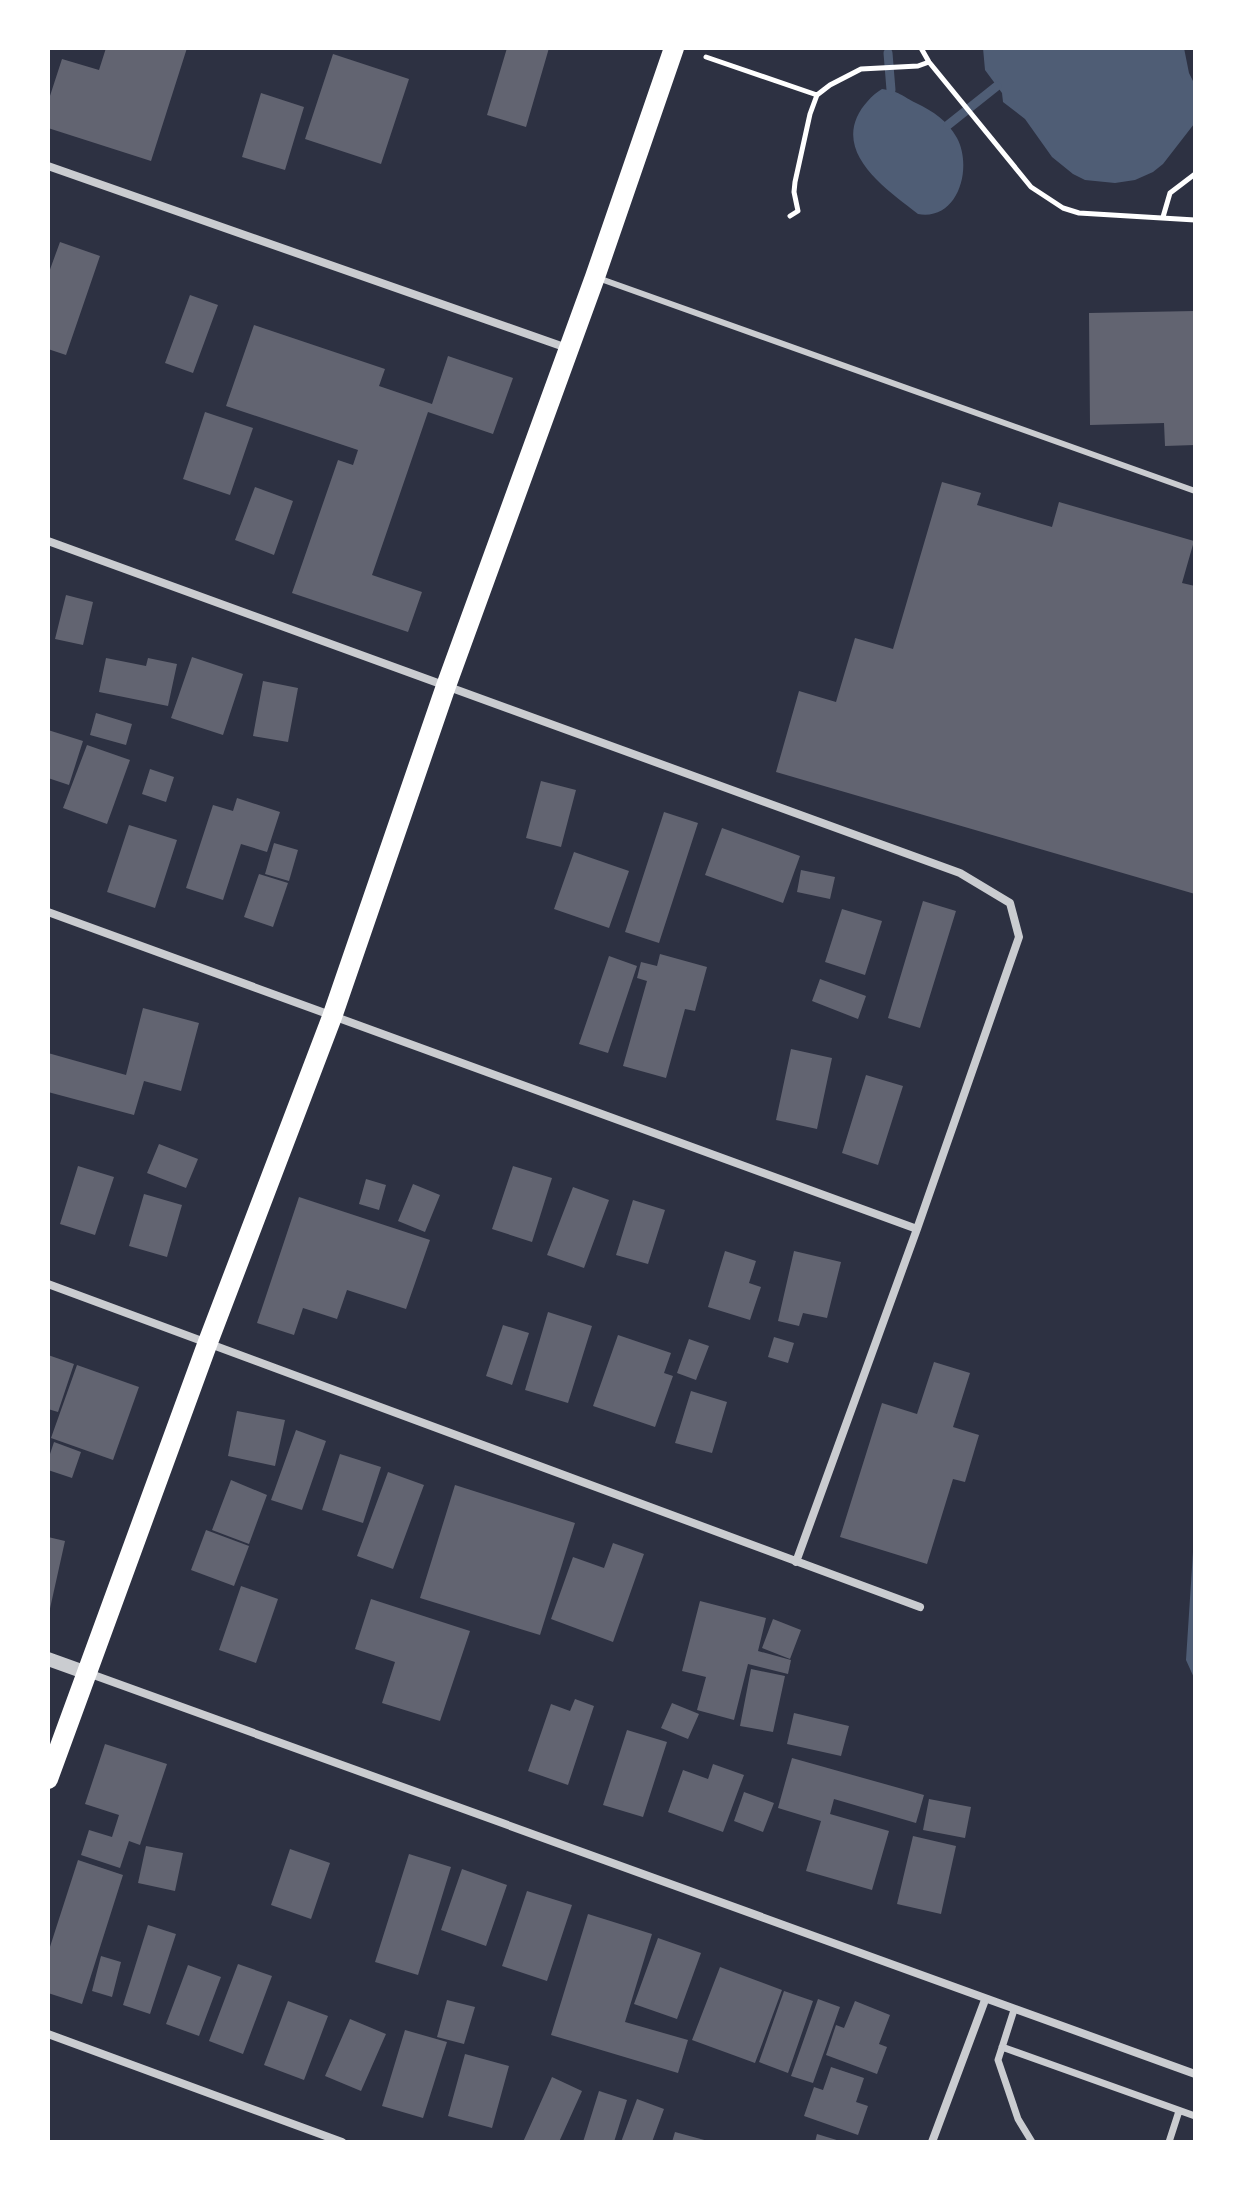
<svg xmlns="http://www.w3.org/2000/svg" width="1243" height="2190" viewBox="0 0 1243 2190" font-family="Helvetica,sans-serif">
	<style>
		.water { fill: #4f5d75 }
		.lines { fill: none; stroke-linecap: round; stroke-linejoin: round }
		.stream { stroke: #4f5d75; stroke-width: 9 }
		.building { fill: #626471 }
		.path { stroke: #fff; stroke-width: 5 }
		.service { stroke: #caccd0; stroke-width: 6 }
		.pedestrian { stroke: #caccd0; stroke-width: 7 }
		.minor { stroke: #caccd0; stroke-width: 8 }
		.tertiary { stroke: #caccd0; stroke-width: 14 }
		.primary { stroke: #fff; stroke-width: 20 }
	</style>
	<rect width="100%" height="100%" fill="#2d3142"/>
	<path class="water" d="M983,48H1184L1189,73L1195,85L1194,124L1163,164L1153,172L1135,180L1115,183L1085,180L1073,174L1052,157L1025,119L1003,102L1002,93L985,70Z
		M882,89C899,91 902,96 916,103C934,112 947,120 957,138C973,168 958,221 918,214C889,191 839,158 857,117C862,106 872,95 882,89Z
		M1195,1521V1680L1186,1660Z"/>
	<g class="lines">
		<path class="stream" d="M888,53L891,90
			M948,125L997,86"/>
	</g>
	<path class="building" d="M106,48H187L151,161L48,128V102L62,59L99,70Z
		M507,48H549L526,127L487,115Z
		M333,54L409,79L381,164L305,139Z
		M261,93L304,107L285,170L242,157Z
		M60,242L100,256L66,355L48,349V275Z
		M190,295L218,305L193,373L165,363Z
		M1195,311V445L1165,446L1164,423L1090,425L1089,313Z
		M254,325L385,369L379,386L432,404L448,356L513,378L493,434L428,412L372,575L422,592L408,632L292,593L338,460L353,465L358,450L226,406Z
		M205,412L253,428L230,495L183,479Z
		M942,482L981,493L977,505L1052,527L1059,502L1194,541L1182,583L1195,586V894L776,772L799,691L836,702L855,638L893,649Z
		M255,487L293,501L274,555L235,540Z
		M66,595L93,602L83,645L55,639Z
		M192,657L243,674L223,735L171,718Z
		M106,658L146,666L148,658L177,664L168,706L99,692Z
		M263,681L298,688L288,742L253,736Z
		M96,713L132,724L126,745L90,735Z
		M48,730L83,741L69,785L48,778Z
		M87,745L130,760L107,824L63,808Z
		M150,769L174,777L166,802L142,794Z
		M541,781L576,790L561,847L526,838Z
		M237,798L280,812L267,852L241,844L223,900L186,888L213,805L233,811Z
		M664,812L698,823L659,943L625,932Z
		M129,825L177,840L155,908L107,892Z
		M722,828L800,856L783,903L705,875Z
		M274,843L298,850L289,881L265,874Z
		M574,852L629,871L609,928L554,909Z
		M801,870L835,877L830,899L797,892Z
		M259,874L288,883L273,927L244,917Z
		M923,901L956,911L920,1028L888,1018Z
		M842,909L882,921L865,975L825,962Z
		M660,954L707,967L695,1011L685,1009L666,1078L623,1066L647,981L637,978L641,962L657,966Z
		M609,956L637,966L608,1053L579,1044Z
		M820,979L866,996L858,1019L812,1001Z
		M143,1008L199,1023L181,1091L144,1081L134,1115L48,1092V1053L126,1075Z
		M791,1049L832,1058L817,1129L776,1120Z
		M866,1075L903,1086L878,1165L842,1153Z
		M159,1144L198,1159L186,1188L147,1173Z
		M78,1166L114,1177L95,1235L60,1224Z
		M513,1166L552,1178L532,1242L492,1229Z
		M366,1179L386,1185L379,1210L359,1204Z
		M413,1184L440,1195L425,1232L398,1221Z
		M573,1187L609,1200L584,1268L547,1255Z
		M144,1194L182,1205L167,1257L129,1246Z
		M299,1197L430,1240L406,1309L347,1290L337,1319L303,1308L294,1335L257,1323Z
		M633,1200L665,1210L648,1264L616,1255Z
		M725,1251L756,1261L749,1283L761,1287L750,1320L708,1307Z
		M794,1251L841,1262L827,1318L803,1313L799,1326L778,1321Z
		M548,1312L592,1326L568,1403L525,1390Z
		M503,1325L529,1333L512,1385L486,1376Z
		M618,1335L671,1353L664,1373L673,1376L655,1427L593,1406Z
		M774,1337L794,1343L788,1363L768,1357Z
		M689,1339L709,1346L696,1380L677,1373Z
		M48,1355L74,1364L58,1412L48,1409Z
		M934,1362L970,1373L953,1427L979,1435L965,1482L953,1479L927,1564L840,1537L882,1403L917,1414Z
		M77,1365L139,1387L113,1460L51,1438Z
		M691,1391L727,1402L712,1453L675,1443Z
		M237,1411L285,1420L275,1466L228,1456Z
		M296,1430L326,1441L302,1510L271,1500Z
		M54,1442L81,1452L72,1478L48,1470V1460Z
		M340,1454L381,1467L363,1523L322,1510Z
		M388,1472L424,1485L393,1569L357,1556Z
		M231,1480L267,1495L249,1544L212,1530Z
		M455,1485L575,1523L540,1635L420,1598Z
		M206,1530L249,1546L234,1586L191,1570Z
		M48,1537L65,1541L49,1613H48Z
		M613,1543L644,1554L613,1642L551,1619L573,1557L604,1568Z
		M241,1586L278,1599L256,1663L219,1650Z
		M371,1599L470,1631L440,1721L382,1703L395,1662L355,1649Z
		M700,1601L766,1618L758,1651L791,1660L788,1674L748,1664L734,1720L697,1710L706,1677L682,1671Z
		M773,1619L801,1630L790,1659L762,1648Z
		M751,1669L785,1676L773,1732L740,1726Z
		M575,1699L594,1706L568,1785L528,1771L551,1704L570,1711Z
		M672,1703L699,1714L688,1739L661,1728Z
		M794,1713L849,1726L841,1756L787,1744Z
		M627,1730L667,1742L643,1817L603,1805Z
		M105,1744L167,1764L140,1845L129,1841L120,1868L81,1855L89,1830L112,1837L119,1815L85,1804Z
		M792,1758L924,1795L916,1823L834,1799L830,1814L889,1831L872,1890L806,1871L821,1821L778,1808Z
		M713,1764L744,1775L723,1832L668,1812L683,1770L708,1779Z
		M744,1792L774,1803L763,1832L734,1821Z
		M929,1799L971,1807L965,1838L923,1830Z
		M913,1836L956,1846L941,1914L897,1904Z
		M146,1846L183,1853L175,1891L138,1883Z
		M290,1849L330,1863L311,1919L271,1905Z
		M409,1854L451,1867L418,1975L375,1962Z
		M78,1860L123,1875L82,2004L48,1993V1953Z
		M462,1869L507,1885L486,1946L441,1930Z
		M527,1891L572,1905L547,1981L502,1966Z
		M588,1914L652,1934L625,2022L688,2040L678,2073L551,2035Z
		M148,1925L176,1934L150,2014L123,2005Z
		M658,1938L701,1953L677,2019L634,2004Z
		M101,1956L121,1962L112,1997L92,1991Z
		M238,1964L272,1976L243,2054L209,2041Z
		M188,1965L221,1977L199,2036L166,2024Z
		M720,1967L782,1990L755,2063L692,2040Z
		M784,1991L813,2001L788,2073L759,2062Z
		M818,1999L840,2007L813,2083L791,2076Z
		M447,2000L475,2007L464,2044L437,2037Z
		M288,2001L328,2016L304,2080L264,2065Z
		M855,2001L890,2015L879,2044L887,2047L877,2074L826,2055L836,2025L844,2028Z
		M350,2019L386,2034L361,2091L325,2076Z
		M405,2030L447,2042L423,2118L382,2106Z
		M465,2054L509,2066L492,2128L448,2116Z
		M831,2067L864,2078L856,2102L868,2106L858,2135L804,2116L814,2087L823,2090Z
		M552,2077L582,2091L559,2142H523Z
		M599,2091L627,2100L614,2142H583Z
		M637,2099L664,2109L652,2142H621Z
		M675,2132L708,2141V2142H672Z
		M817,2134L840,2141V2142H815Z"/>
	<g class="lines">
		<path class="path" d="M921,48L929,62L1031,187L1063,208L1079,213L1195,220
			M706,57L817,95
			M790,216L798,211L794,192L795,182L810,114L817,95L830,85L861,69L918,66L929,62
			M1163,217L1170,193L1195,174"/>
		<path class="service" d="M598,278L1195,491"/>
		<path class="pedestrian" d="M1014,2010L998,2060L1018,2119L1032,2142
			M1002,2047L1195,2116
			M1169,2142L1179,2111"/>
		<path class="minor" d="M48,166L567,348
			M48,541L960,873L1010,903L1019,937L917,1229L796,1562
			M48,912L917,1229
			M48,1284L920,1607
			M88,1673L1195,2074
			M48,2034L342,2142
			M932,2142L985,2000"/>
		<path class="tertiary" d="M48,1659L87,1673"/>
		<path class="primary" d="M48,1779L208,1342L332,1017L446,686L595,277L674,48"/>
	</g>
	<rect width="1243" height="2190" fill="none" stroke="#ffffff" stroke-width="100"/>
</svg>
